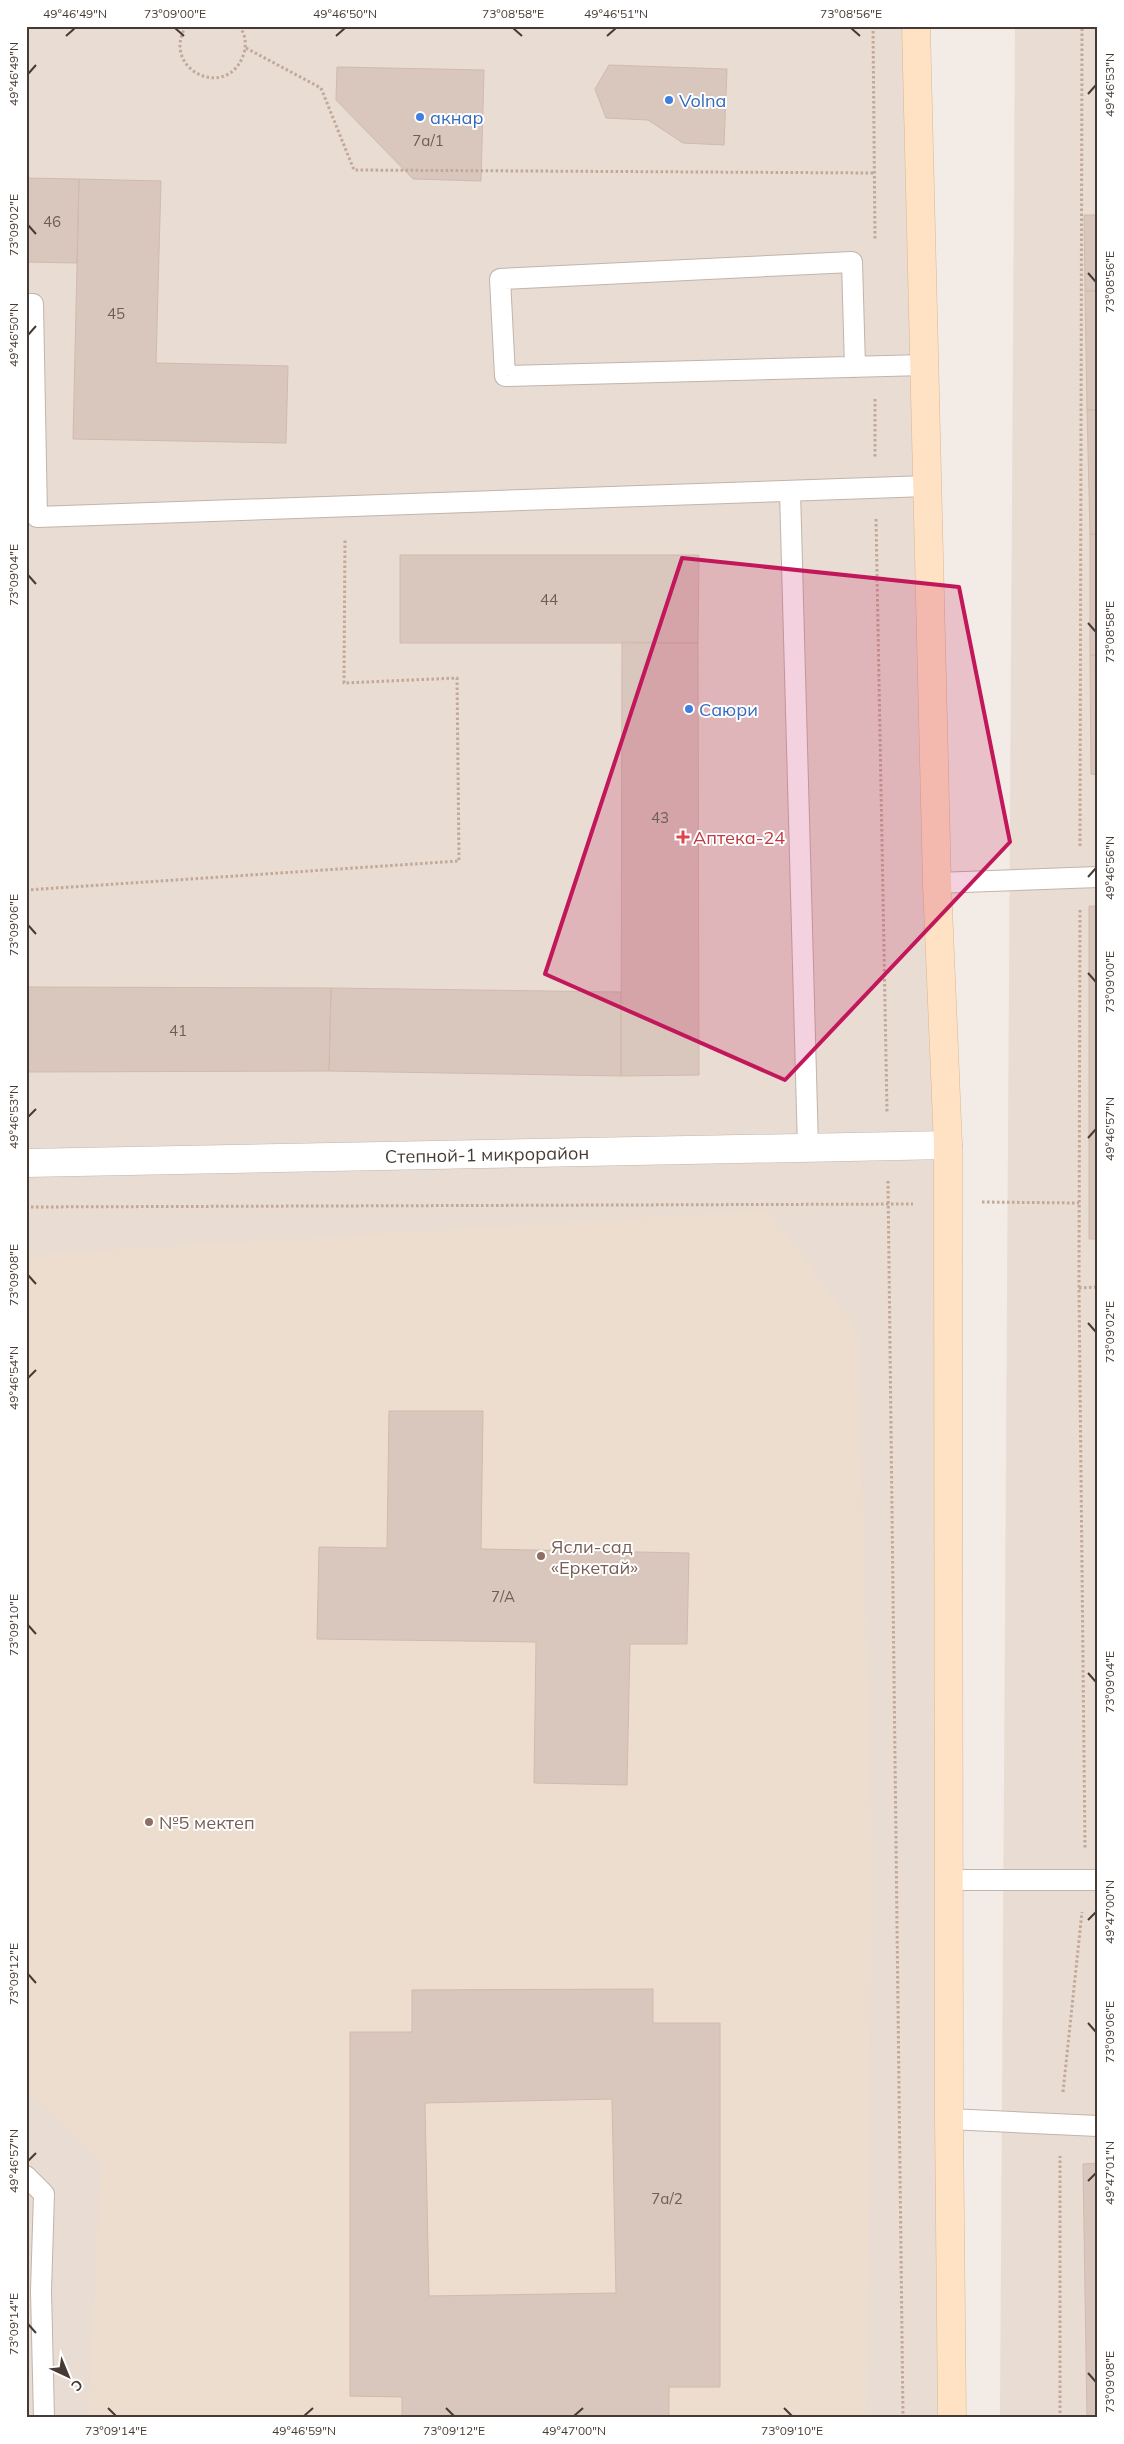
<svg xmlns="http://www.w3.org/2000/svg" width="1124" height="2444" viewBox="0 0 1124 2444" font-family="Mulish,sans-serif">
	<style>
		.residential { fill: #e8dcd3 }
		.education { fill: #edddce }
		.building { fill: #d9c7bd; stroke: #d1baad; fill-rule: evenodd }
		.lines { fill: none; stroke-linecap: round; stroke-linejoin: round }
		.lane-casing { stroke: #c2b4aa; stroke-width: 22 }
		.street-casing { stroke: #c2b4aa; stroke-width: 29 }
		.secondary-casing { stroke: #d9b694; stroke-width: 29 }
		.path { stroke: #c2a897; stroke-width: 3; stroke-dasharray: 2.5 2.5; stroke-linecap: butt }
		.lane { stroke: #fff; stroke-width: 20 }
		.street { stroke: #fff; stroke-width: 28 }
		.secondary { stroke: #ffe2c3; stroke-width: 28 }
		.marked { fill: #c2185b; fill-opacity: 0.2; stroke: #c2185b; stroke-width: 4; stroke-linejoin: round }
		.ticks { fill: none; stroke: #463b34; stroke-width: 2 }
		.shop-dot { fill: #3f7fe0; stroke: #fff; stroke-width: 2 }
		.health-dot { fill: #e0444e; stroke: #fff; stroke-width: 2 }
		.education-dot { fill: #8d6e63; stroke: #fff; stroke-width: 2 }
		.labels { text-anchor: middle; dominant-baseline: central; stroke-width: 4; stroke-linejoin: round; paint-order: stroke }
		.number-label { font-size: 15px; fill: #6b5e56 }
		.shop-label { font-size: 18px; fill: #366cbe; stroke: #fff; text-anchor: start }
		.health-label { font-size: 18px; fill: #be3a42; stroke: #fff; text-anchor: start }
		.street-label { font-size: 18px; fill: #463b34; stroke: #fff }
		.education-label { font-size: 18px; fill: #785e54; stroke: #fff; text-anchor: start }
		.neatline { fill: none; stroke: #463b34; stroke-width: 2 }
		.ticks-label { font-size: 12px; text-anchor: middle; fill: #463b34 }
	</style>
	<rect width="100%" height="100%" fill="#f3ebe5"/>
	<path class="residential" d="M26,26H924L953,2418H26Z
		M1015,26H1098V2418H1000Z"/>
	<path class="education" d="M768,1210L858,1331L872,1863L866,2418H88L101,2161L26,2090V1255Z"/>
	<path class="building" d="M609,65L727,69L724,145L683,143L648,120L606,118L595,89Z
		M337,67L484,70L481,181L413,179L336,100Z
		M26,178L79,179L77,263L26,262Z
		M79,179L161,181L156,363L288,366L286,443L73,439Z
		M1084,215H1098V291H1085Z
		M1085,291H1098V410H1087Z
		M1087,410H1098V534H1090Z
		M1090,534H1098V655H1090Z
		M400,555H699L698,643H400Z
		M622,642L698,643L699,1075L621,1076Z
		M1090,655H1098V775L1091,774Z
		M1089,906H1098V1239H1089Z
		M26,987L331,988L329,1071L26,1072Z
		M331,988L621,992V1076L329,1071Z
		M389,1411H483L481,1549L689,1553L687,1644H630L627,1785L534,1783L536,1642L317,1639L319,1547L387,1548Z
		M653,1989V2023H720V2387H669V2418H402V2397L350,2396V2032H412V1990ZM612,2099L616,2293L429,2296L425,2103Z
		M1098,2163V2418H1087L1083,2164Z"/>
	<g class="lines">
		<defs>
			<path id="lane" d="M26,304H33L37,517L927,486
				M855,367L852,262L500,279L505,376L924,365
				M790,491L808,1148
				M937,883L1098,877
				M949,1880H1098
				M949,2119L1098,2126
				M26,2176L44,2194L41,2291L44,2418"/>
			<g id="street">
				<path id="s1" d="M26,1163L948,1145"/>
			</g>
			<path id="secondary" d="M916,26L937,883L948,1145L949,2119L952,2418"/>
		</defs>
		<use href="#lane" class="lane-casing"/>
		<use href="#street" class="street-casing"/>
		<use href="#secondary" class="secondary-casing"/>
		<path class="path" d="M186,26C160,69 226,101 243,56C247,45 246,35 239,26
			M873,26L875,240
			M246,48L321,88L354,170L874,173
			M875,399V457
			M876,519L887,1112
			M1080,846L1082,26
			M26,890L459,861L457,678L344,683L345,538
			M1080,910L1079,1288L1085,1848
			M888,1181L903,2418
			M982,1202L1079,1203
			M26,1207L913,1204
			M1079,1288L1098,1287
			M1063,2092L1082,1912
			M1060,2418V2156"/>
		<use href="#lane" class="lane"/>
		<use href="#street" class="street"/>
		<use href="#secondary" class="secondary"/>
	</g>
	<path class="marked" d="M682,558L959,587L1010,842L785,1080L545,974Z"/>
	<path class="ticks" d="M175,28L184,36M513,28L522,36M851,28L860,36M66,36L75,28M336,36L345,28M607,36L616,28M28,74L36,65M1088,94L1096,85M28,225L36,234M1088,273L1096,282M28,335L36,326M28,575L36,584M1088,623L1096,632M1088,877L1096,868M28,925L36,934M1088,973L1096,982M28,1117L36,1109M1088,1138L1096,1129M28,1275L36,1284M1088,1323L1096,1332M28,1378L36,1370M28,1625L36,1634M1088,1673L1096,1682M1088,1920L1096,1912M28,1974L36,1983M1088,2023L1096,2032M28,2161L36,2153M1088,2181L1096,2173M28,2324L36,2333M1088,2373L1096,2382M108,2408L116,2416M446,2408L454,2416M784,2408L792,2416M304,2416L313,2408M574,2416L583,2408"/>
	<g class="shop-dot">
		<circle cx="669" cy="100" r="5"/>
		<circle cx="420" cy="117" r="5"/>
		<circle cx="689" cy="709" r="5"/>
	</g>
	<path class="health-dot" d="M680.5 829.5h5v5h5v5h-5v5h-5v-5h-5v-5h5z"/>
	<g class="education-dot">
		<circle cx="541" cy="1556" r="5"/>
		<circle cx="149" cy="1822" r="5"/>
	</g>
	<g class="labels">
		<g class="number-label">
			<text x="428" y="140">7а/1</text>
			<text x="52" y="221">46</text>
			<text x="116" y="313">45</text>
			<text x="549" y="599">44</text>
			<text x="660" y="817">43</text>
			<text x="178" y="1030">41</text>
			<text x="503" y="1596">7/A</text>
			<text x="667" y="2198">7а/2</text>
		</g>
		<g class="shop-label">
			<text x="679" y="100">Volna</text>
			<text x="430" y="117">акнар</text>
			<text x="699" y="709">Саюри</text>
		</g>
		<g class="health-label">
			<text x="693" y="837">Аптека-24</text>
		</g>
		<g class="street-label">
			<text stroke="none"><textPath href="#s1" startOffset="461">Степной-1 микрорайон</textPath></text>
		</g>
		<g class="education-label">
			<text x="551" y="1546">Ясли-сад<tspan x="551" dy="21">«Еркетай»</tspan></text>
			<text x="159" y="1822">№5 мектеп</text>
		</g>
	</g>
	<rect width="1124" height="2444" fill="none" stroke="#ffffff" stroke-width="55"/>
	<g transform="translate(68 2376) rotate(136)" stroke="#ffffff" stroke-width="4" paint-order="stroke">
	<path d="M0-4L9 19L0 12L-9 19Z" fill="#463b34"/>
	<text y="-8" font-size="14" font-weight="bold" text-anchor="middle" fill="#463b34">С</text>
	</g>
	<rect x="28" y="28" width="1068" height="2388" class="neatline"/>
	<g class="ticks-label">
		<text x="75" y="18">49°46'49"N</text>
		<text x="175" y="18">73°09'00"E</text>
		<text x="345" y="18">49°46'50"N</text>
		<text x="513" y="18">73°08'58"E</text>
		<text x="616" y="18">49°46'51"N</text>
		<text x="851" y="18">73°08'56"E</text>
		<text transform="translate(14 74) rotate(-90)" y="4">49°46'49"N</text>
		<text transform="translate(1110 85) rotate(-90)" y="4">49°46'53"N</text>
		<text transform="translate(14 225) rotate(-90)" y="4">73°09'02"E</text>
		<text transform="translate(1110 282) rotate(-90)" y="4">73°08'56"E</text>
		<text transform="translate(14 335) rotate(-90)" y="4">49°46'50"N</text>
		<text transform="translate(14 575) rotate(-90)" y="4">73°09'04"E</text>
		<text transform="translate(1110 632) rotate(-90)" y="4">73°08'58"E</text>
		<text transform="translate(1110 868) rotate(-90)" y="4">49°46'56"N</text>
		<text transform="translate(14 925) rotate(-90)" y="4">73°09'06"E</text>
		<text transform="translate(1110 982) rotate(-90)" y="4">73°09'00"E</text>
		<text transform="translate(14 1117) rotate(-90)" y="4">49°46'53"N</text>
		<text transform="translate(1110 1129) rotate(-90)" y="4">49°46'57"N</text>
		<text transform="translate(14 1275) rotate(-90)" y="4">73°09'08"E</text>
		<text transform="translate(1110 1332) rotate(-90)" y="4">73°09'02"E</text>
		<text transform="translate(14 1378) rotate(-90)" y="4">49°46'54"N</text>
		<text transform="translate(14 1625) rotate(-90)" y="4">73°09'10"E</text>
		<text transform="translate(1110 1682) rotate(-90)" y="4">73°09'04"E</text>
		<text transform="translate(1110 1912) rotate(-90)" y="4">49°47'00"N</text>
		<text transform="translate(14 1974) rotate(-90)" y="4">73°09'12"E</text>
		<text transform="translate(1110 2032) rotate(-90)" y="4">73°09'06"E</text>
		<text transform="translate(14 2161) rotate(-90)" y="4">49°46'57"N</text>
		<text transform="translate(1110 2173) rotate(-90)" y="4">49°47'01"N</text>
		<text transform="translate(14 2324) rotate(-90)" y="4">73°09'14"E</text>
		<text transform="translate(1110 2382) rotate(-90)" y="4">73°09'08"E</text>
		<text x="116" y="2435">73°09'14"E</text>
		<text x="304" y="2435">49°46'59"N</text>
		<text x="454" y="2435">73°09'12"E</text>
		<text x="574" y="2435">49°47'00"N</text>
		<text x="792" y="2435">73°09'10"E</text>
	</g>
</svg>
